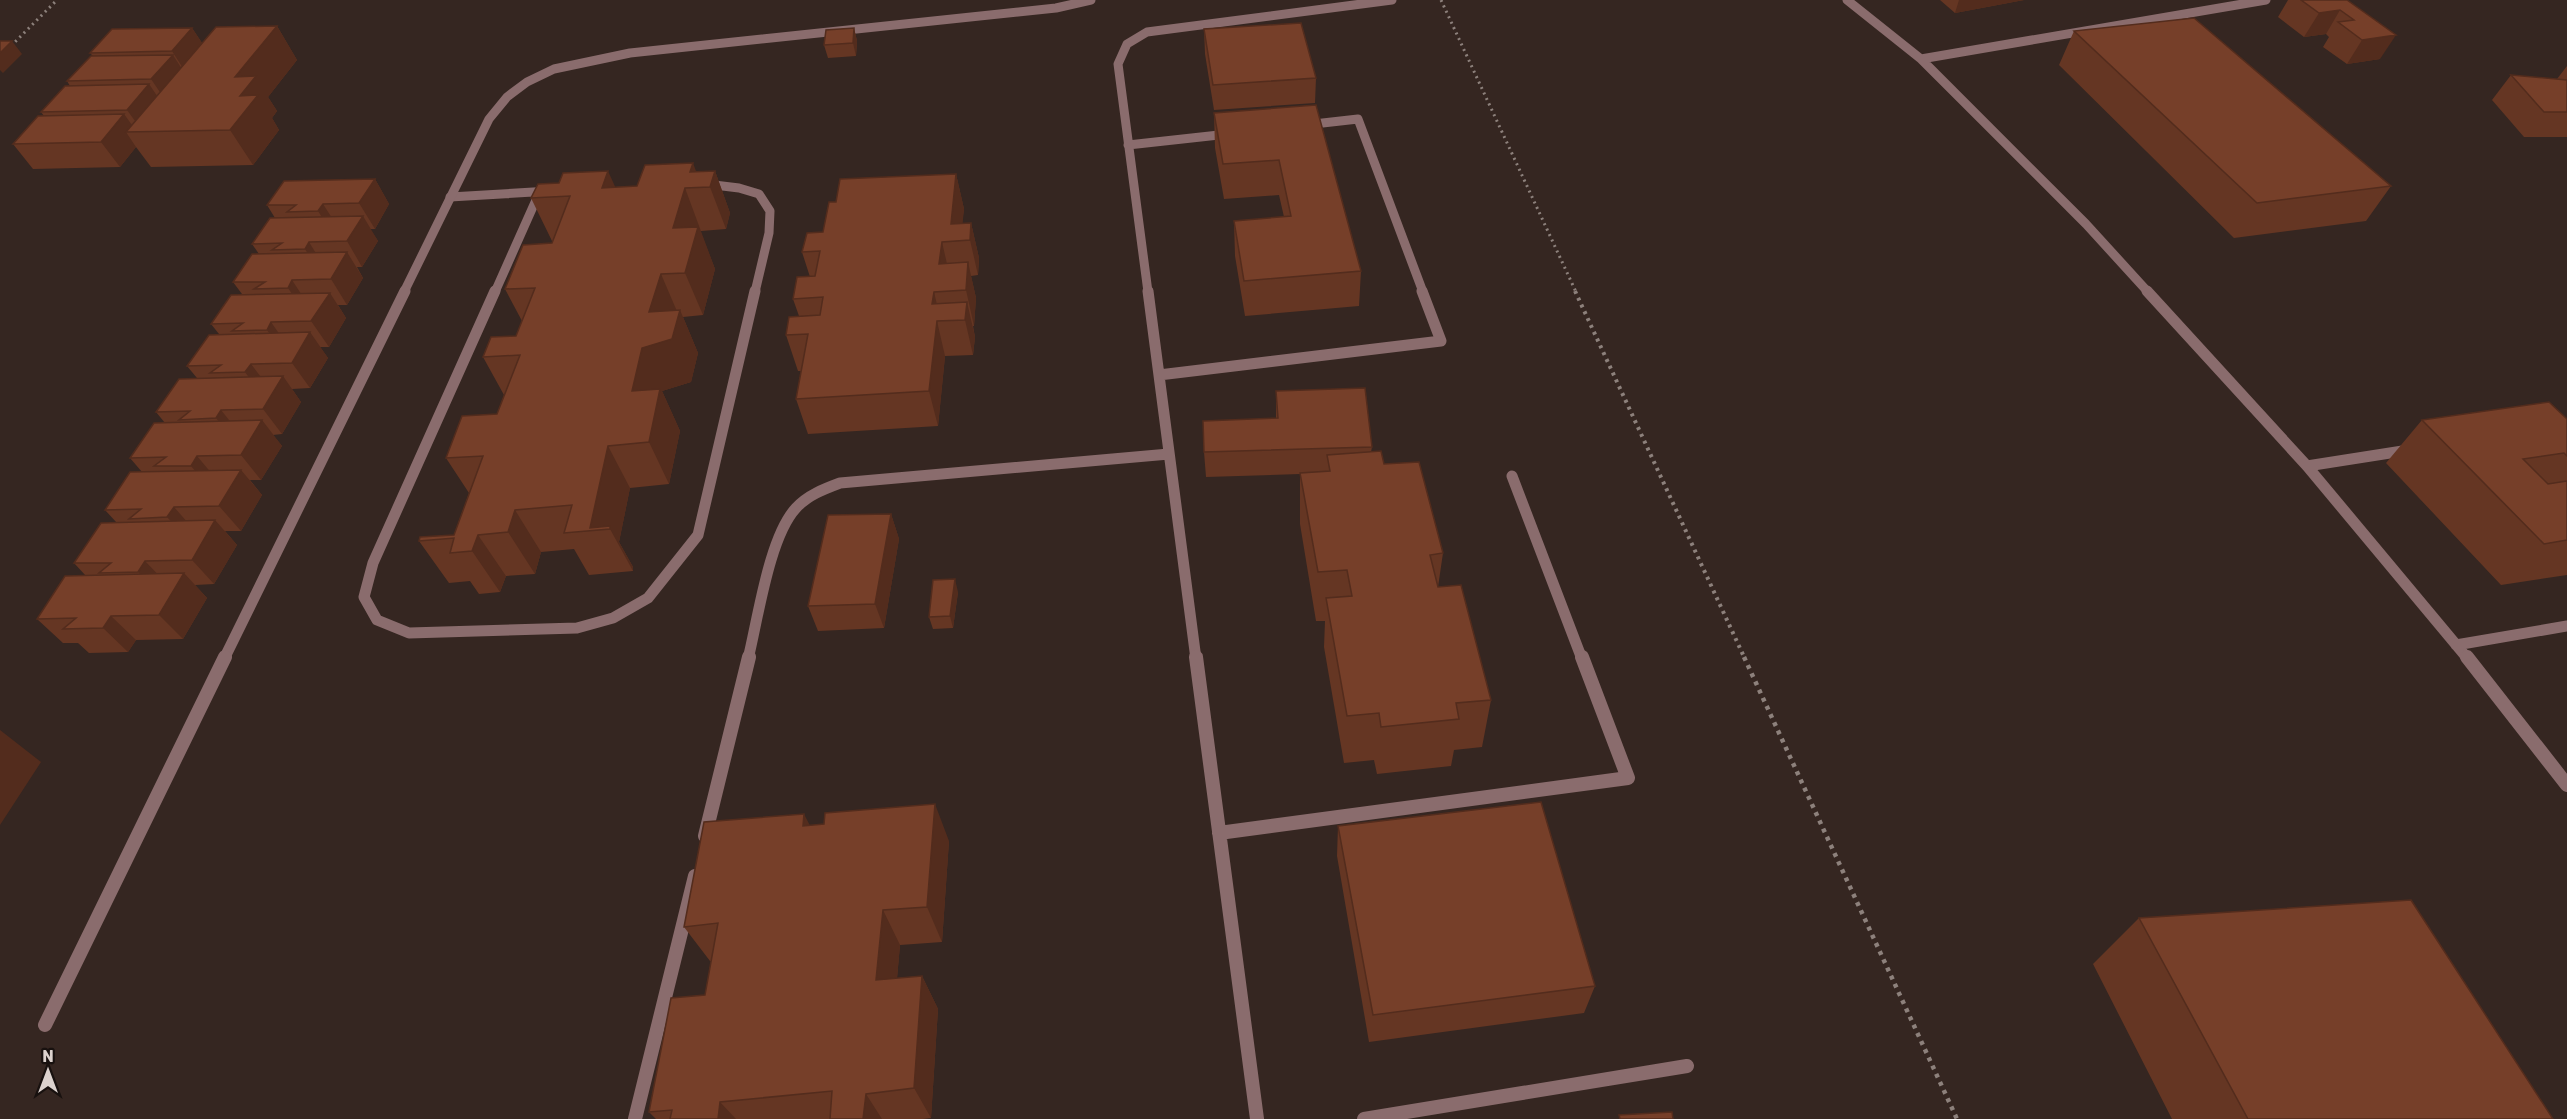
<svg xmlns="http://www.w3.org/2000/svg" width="2567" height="1119" viewBox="0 0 2567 1119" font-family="Rubik,sans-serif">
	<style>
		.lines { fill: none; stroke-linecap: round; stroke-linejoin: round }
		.path-far2 { stroke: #8d817c; stroke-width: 3; stroke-dasharray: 2 4; stroke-linecap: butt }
		.path-far1 { stroke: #8d817c; stroke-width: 4; stroke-dasharray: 3 4.5; stroke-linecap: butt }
		.path { stroke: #8d817c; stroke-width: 4.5; stroke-dasharray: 4 5; stroke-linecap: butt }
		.lane-far1 { stroke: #8a6c6d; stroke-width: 9 }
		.lane { stroke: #8a6c6d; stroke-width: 11 }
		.street-far2 { stroke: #8a6c6d; stroke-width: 9 }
		.street-far1 { stroke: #8a6c6d; stroke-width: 11 }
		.street { stroke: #8a6c6d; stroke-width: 14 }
		.wall { fill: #653623 }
		.shaded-wall { fill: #532c1d }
		.building { fill: #763f29; stroke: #532c1d; stroke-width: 1.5 }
	</style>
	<rect width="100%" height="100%" fill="#352621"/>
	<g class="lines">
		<path class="path-far2" d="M1441,0L1576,292
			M11,46L57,0"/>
		<path class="path-far1" d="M1575,291L1745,659"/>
		<path class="path" d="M1744,657L1957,1119"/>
		<path class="lane-far1" d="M706,184L739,188L759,194L770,211L769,233L755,292
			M450,197L550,191
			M495,292L540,191"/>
		<path class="lane" d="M495,291L373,563L364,597L377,620L409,633L577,628L613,618L648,598L698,535L755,291"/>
		<path class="street-far2" d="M1847,0L1921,59L2086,224L2148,292
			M1921,59L2266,0
			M1305,125L1358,119L1423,292
			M1128,145L1228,134
			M404,292L489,119L507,97L527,82L554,69L630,53L1056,8L1091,0
			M1148,292L1118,64L1127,44L1147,32L1392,0"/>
		<path class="street-far1" d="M1148,291L1196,659
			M2147,291L2307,466L2468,659
			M1159,375L1441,341L1422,291
			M2307,466L2409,450
			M1512,476L1582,659
			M2456,645L2567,626
			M224,659L405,291
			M748,659C758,619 769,537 796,508C808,495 824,489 840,483L1169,454"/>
		<path class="street" d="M1196,657L1257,1119
			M2467,657L2567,785
			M1219,833L1628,778L1582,657
			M705,836L749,657
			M45,1025L225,657
			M635,1119L695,876
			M1364,1119L1687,1066"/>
	</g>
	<path class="wall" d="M1940,0H2024L1955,13Z
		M2288,0H2347L2380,59L2347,64L2323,47L2329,37L2326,34L2304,37L2278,17Z
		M277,26L297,60L268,97L277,111L272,118L279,130L253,165L151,167L136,147L120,167L33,169L13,144L44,116L41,112L70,86L67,81L93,56L90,53L192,28L202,43Z
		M854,28L857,41L856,56L828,58L824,45Z
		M1204,29L1316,78L1315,103L1214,110L1205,54Z
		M2074,31L2391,186L2366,221L2234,238L2059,65Z
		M2567,66V137H2524L2492,100L2511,75L2557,79Z
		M1316,105L1361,271L1359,306L1245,316L1235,256L1234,221L1284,217L1279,195L1224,199L1215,148L1214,113Z
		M715,171L730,213L726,229L701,231V233L715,269L703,315L683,317L698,353L691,382L662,391L680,431L669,484L630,488L619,542L633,567V571L589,575L574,549L541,552L535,574L506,576L500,592L479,594L470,581L449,583L419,541L454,535L469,493L446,458L497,414L504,395L483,357L516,336L522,321L505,289L552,243L553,241H552L531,198L615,187L637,186L696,172Z
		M956,174L964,209L962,223H971L979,258L978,275L971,276L976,298L974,326H973L975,337L973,355L945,356L938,426L808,434L796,399L801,371H798L786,335L799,316L793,299L810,277L802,252L823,232L836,202Z
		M375,179L389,204L375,229H370L378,241L362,267H357L363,278L347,305H338L346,318L329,347H320L328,358L310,388L292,389L301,402L282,434L273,435L282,446L261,480H250L262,495L241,531H225L237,545L214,584L195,585L207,598L183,639L136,640L128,652L89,653L78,643H63L37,619L86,576L74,563L117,523L105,510L142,472L130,458L165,423L156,412L197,378L187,366L219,334L211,324L242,294L233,282L259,254L252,244L275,218L267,205Z
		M1276,391L1372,447L1371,452L1384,464L1443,553L1438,587L1491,700L1482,747L1454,750L1451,766L1377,774L1374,760L1344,763L1324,647L1325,621H1316L1300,524V474L1206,477L1204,452L1276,418Z
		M2567,419V575L2501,585L2386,463L2422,420Z
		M891,514L899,539L884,628L818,631L808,606Z
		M958,592L953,628L933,629L929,617Z
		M810,826L949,841L942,942L900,945L897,978L922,976L938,1009L931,1118L923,1119H656L649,1112L705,995L711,961H710L684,927Z
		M1338,826L1595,986L1584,1013L1369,1042L1337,856Z
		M2139,918L2553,1119H2172L2093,964Z"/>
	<path class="shaded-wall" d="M1959,0H2024L1955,13Z
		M2340,10L2326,34L2304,37L2319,13Z
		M277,26L297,60L268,97L277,111L272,118L279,130L253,165L230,130L240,96L235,77Z
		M192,28L208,52L188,76L172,51Z
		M854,28L857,41L856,56L853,43Z
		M2396,35L2380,59L2347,64L2362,40Z
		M12,41L22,54L3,73L0,70V53Z
		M173,55L189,80L168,104L151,79Z
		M149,84L166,109L143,132L127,110Z
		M124,114L137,132H126L136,147L120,167L101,142Z
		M693,163L702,187L690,172Z
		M608,171L627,213L602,188Z
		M715,171L730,213L726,229L710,187Z
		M956,174L964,209L961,240L951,224Z
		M375,179L389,204L375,229L359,203Z
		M685,188L715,269L703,315L685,273L673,228Z
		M323,204L339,229L334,236L318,211Z
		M363,216L378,241L362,267L347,241Z
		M971,223L979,258L978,275L970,240Z
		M309,242L325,268L321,275L305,249Z
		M942,242L950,277L939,264Z
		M347,252L363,278L347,305L331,279Z
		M968,262L976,298L974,326L966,290Z
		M661,274L679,316L680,310L698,353L691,382L662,391L680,431L669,484L649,442L632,391L649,312Z
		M292,280L309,306L305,313L288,288Z
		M934,292L941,321H937L945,356L938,426L929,391L932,304Z
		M330,293L346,318L329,347L311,321Z
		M967,302L975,337L973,355L965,320Z
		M271,322L289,348L285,356L267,330Z
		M310,332L328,358L310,388L292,363Z
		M251,364L270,389L264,398L245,372Z
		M283,376L301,402L282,434L263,409Z
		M221,410L241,435L236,444L216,418Z
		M262,420L282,446L261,480L241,455Z
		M608,446L630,488L619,542L633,567V571L610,529L590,528Z
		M197,456L218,481L212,491L191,466Z
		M241,470L262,495L241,531L219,506Z
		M174,507L196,532L190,542L167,517Z
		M515,510L541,552L535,574L508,532Z
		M891,514L899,539L884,628L875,604Z
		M215,520L237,545L214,584L192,560Z
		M478,535L506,576L500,592L472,551Z
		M145,561L169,586L162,596L138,572Z
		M184,573L207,598L183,639L159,615Z
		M955,579L958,592L953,628L950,616Z
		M111,616L136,640L128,652L103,628Z
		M0,730L41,762L0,825Z
		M935,804L949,841L942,942L927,907Z
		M804,814L823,851L803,826Z
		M883,910L900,945L894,1013L876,980Z
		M922,976L938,1009L931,1118L914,1088Z
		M866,1094L882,1119H863Z
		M720,1102L736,1119H718Z"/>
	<path class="building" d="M2301,0H2347L2396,35L2362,40L2338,22L2354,20L2340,10L2319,13Z
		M2194,18L2391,186L2257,203L2074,31Z
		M1301,23L1316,78L1213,85L1204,29Z
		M277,26L235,77L256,76L240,96L258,95L230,130L126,132L216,27Z
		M192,28L172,51L90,53L112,29Z
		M854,28L853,43L824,45L826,30Z
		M0,41H12L0,53Z
		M173,55L151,79L67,81L91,56Z
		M2511,75L2567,80V112H2544Z
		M149,84L127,110L41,112L65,86Z
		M1316,105L1361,271L1244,281L1234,221L1291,216L1279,160L1223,164L1214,113Z
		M124,114L101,142L13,144L38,116Z
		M693,163L690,172L715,171L710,187L685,188L673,228L698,227L685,273L661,274L649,312L680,310L672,339L642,348L632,391L660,389L649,442L608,446L590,528L610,526V529L564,533L572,505L515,510L508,532L478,535L472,551L450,553L454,538L419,541L420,537L454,535L483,456L446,458L462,416L497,414L520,355L483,357L491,337L516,336L535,288L505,289L523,245L552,243L570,196L531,198L538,184L559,183L563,173L608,171L602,188L637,186L645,165Z
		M956,174L951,224L971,223L970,240L942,242L939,264L968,262L966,290L934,292L932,304L967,302L965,320L937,321L929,391L796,399L808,334L786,335L789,317L820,315L823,297L793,299L797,277L815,276L820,251L802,252L807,233L823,232L829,202H836L840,179Z
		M375,179L359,203L323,204L318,211L287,212L296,205H267L284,181Z
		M363,216L347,241L309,242L305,249L272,250L282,243L252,244L270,218Z
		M347,252L331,279L292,280L288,288L254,289L265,282H233L252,254Z
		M330,293L311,321L271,322L267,330L232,331L243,323L211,324L231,295Z
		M310,332L292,363L251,364L245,372L210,373L221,365L187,366L209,335Z
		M283,376L263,409L221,410L216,418L179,420L190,411L156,412L179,379Z
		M1365,388L1372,447L1204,452L1203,421L1278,418L1276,391Z
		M2549,402L2567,419V456L2564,453L2523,459L2548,484L2567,481V540L2544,544L2422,420Z
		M262,420L241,455L197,456L191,466H154L166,457L130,458L154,423Z
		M1381,451L1384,464L1419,462L1443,553L1430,555L1438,587L1461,585L1491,700L1456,703L1459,719L1381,727L1379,713L1347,716L1326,598L1352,596L1347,570L1318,572L1300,473L1330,471L1327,455Z
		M241,470L219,506L174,507L167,517L129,519L141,509L105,510L130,472Z
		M891,514L875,604L808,606L828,515Z
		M215,520L192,560L145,561L138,572L99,573L111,563H74L101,523Z
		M184,573L159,615L111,616L103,628L63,629L76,618L37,619L65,576Z
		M955,579L950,616L929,617L933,580Z
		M1541,802L1595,986L1373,1015L1338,826Z
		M935,804L927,907L883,910L876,980L922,976L914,1088L866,1094L863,1119H830L832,1091L720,1102L718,1119H670L672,1110L649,1112L671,998L705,995L718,923L684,927L704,822L804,814L803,826L824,824L825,813Z
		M2411,900L2553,1119H2248L2139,918Z
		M1672,1112L1673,1119H1620L1619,1115Z"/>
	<g transform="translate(48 1071)" stroke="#18110f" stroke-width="4.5" paint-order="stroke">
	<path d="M0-4.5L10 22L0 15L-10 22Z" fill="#dcd2ce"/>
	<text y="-9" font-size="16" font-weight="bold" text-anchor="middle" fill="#dcd2ce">N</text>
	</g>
</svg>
